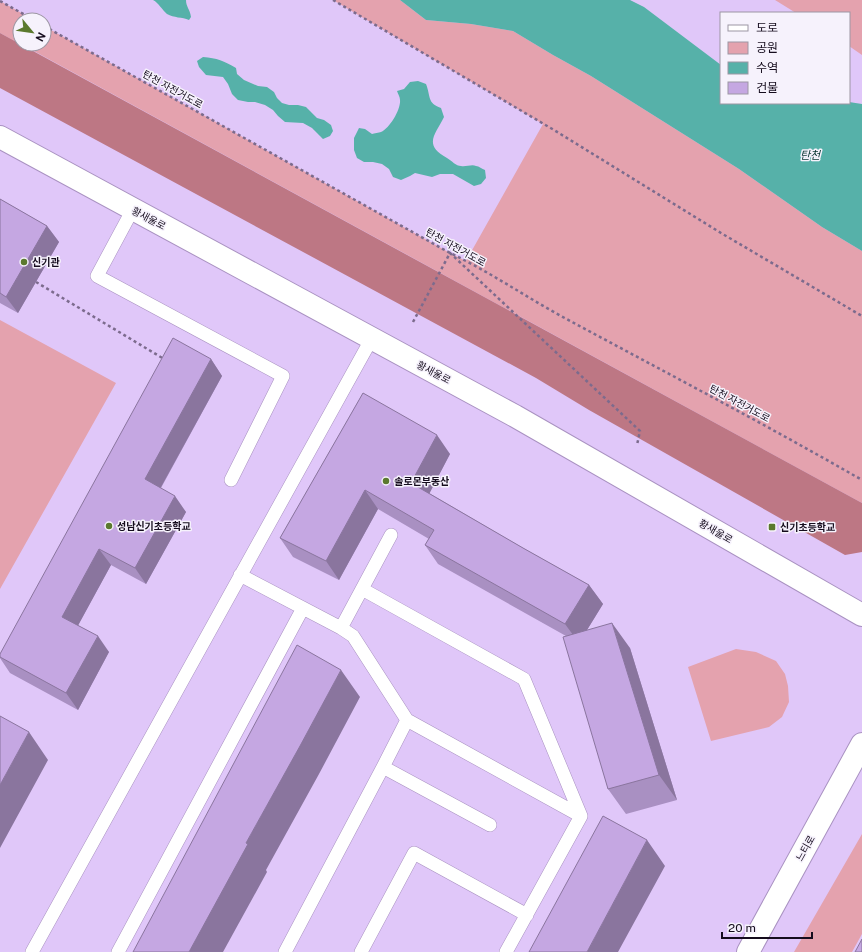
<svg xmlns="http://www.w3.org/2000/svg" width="862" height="952" viewBox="0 0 862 952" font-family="'Public Sans','Noto Sans KR',sans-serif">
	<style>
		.green { fill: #e4a2ae }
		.forest { fill: #bd7784 }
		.water { fill: #56b1a9 }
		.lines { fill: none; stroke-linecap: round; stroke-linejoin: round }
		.lane-casing { stroke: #a992c1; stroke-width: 14 }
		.secondary-casing { stroke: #a992c1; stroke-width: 24 }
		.path { stroke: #7c6b8d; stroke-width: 2.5; stroke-dasharray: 3 3; stroke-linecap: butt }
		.lane { stroke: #fff; stroke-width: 13 }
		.secondary { stroke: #fff; stroke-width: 22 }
		.wall { fill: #a990c2 }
		.shaded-wall { fill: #8a759e }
		.building { fill: #c5a7e2; stroke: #8a759e }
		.poi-dot { fill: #5b792e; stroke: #f6f2fc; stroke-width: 1.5 }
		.labels { text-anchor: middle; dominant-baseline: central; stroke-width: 3; stroke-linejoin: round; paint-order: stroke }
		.street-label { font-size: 10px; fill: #150c1d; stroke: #f6f2fc }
		.poi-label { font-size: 10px; font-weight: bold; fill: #150c1d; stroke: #f6f2fc; text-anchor: start }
		.water-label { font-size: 11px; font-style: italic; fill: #073431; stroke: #f6f2fc }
	</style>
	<rect width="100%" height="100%" fill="#e0c7f9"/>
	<path class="green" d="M333,0H400L426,20L471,24L513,31L553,55L591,76L739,169L822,227L862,251V503L21,44H44V26L450,253L466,261L543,124Z
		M775,0H862V55L849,46V13H796Z
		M0,1L34,20H20V44L0,33Z
		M0,320L116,383L0,589Z
		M736,649L756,652L776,661L785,674L788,686L789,702L782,717L769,727L711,741L688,667Z
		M862,834V934L852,952H794Z"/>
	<path class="forest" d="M0,33L862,503V552L845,555L589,410L536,378L0,88Z"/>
	<path class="water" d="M153,0H186C186,7 190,9 191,17L189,20C182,17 174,18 167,14C162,10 159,3 153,0Z
		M400,0H630L644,7L721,65V103L849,102L862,104V251L822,227L739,169L591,76L553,55L513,31L471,24L426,20Z
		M203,57C217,58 224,61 236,68L237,74L244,80L258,86L267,87L274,92L277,98L282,103L289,105H298L306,107L317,118L324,120L331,125L333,131L330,136L323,139L312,128L303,123L285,122L278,116L273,110L265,105L255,102H248L238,100L232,94L228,84L223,77L206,75L199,67L197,61Z
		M418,81L426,84C431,97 427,103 441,108L444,117C435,135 423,145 447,158C452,161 456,166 461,166C466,167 472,164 476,166C479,166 482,169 485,170L486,178L481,184L474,186L453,174H440L432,177L415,173L410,176L401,180L393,177L389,169L382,164L373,162H364L357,158L354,150V138L359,128L365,129L372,134C374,133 379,133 381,132C390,128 401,109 400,100C400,97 398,94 397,91L404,89L410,82Z"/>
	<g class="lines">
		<defs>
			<path id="lane" d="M133,209L97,276L283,376L231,480
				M240,575L341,628L353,636L407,720L383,767L285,952
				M362,589L524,679L581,816
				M341,628L391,535
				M407,720L581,816L506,952
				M383,767L490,825
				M32,952L372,338
				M118,952L303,608
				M361,952L414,853L527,915"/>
			<path id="secondary" d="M0,137L515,416L862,615
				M748,952L862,744"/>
		</defs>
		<use href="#lane" class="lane-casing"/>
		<use href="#secondary" class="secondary-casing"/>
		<path class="path" d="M333,0L554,130L721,233L862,316
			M0,1L34,20
			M44,26L450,253C488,271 523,295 561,316C661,370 763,423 862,480
			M36,282L164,359
			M413,322L450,253L640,431L637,445"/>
		<use href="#lane" class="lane"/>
		<use href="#secondary" class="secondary"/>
	</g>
	<path class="wall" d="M0,199L47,226L59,242L18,313L0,303Z
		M211,359L222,376L161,488L186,512L146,584L111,565L78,625L109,652L78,710L10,673L0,658V654Z
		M363,393L450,454L429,493L523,548L589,585L603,604L587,630L630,648L677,800L626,814L608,789L566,636L438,564L425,545L429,539L378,509L339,580L293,557L280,538Z"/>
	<path class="shaded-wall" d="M47,226L59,242L18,313L6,297Z
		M211,359L222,376L156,496L145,479Z
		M437,435L450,454L425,502L411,483Z
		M365,490L378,509L339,580L326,561Z
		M175,496L186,512L146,584L135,568Z
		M99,549L111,565L74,633L62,617Z
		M589,585L603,604L579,643L565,624Z
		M612,623L630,648L677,800L659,775Z
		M98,636L109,652L78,710L66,693Z
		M341,670L360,697L319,774L266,870L267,872L223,952H189L246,843Z
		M29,732L48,760L0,848V785Z
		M647,840L665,866L618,952H587Z"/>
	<path class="building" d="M0,199L47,226L6,297L0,293Z
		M173,338L211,359L145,479L175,496L135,568L99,549L62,617L98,636L66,693L0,657V654Z
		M363,393L437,435L411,483L523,548L589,585L565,624L425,545L434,530L365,490L326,561L280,538Z
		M612,623L659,775L608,789L563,637Z
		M297,645L341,670L300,746L246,843L248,844L189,952H133Z
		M0,716L29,732L0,785Z
		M603,816L647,840L587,952H529Z
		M862,939V952H855Z"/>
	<g class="poi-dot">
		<circle cx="24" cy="262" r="4"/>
		<circle cx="386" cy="481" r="4"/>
		<circle cx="109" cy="526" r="4"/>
		<rect x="768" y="523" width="8" height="8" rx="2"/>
	</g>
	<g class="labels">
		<g class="street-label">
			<text transform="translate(173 89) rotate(29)">탄천 자전거도로</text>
			<text transform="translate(149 218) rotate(28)">황새울로</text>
			<text transform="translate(456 247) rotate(29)">탄천 자전거도로</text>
			<text transform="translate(434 372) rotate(28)">황새울로</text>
			<text transform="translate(740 403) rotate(28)">탄천 자전거도로</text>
			<text transform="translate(716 531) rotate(30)">황새울로</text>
			<text transform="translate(805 848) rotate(-61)">느티로</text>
		</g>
		<g class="poi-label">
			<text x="32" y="262">신기관</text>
			<text x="394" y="481">솔로몬부동산</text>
			<text x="117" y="526">성남신기초등학교</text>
			<text x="780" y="527">신기초등학교</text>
		</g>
		<g class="water-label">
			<text x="810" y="155">탄천</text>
		</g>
	</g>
	<rect x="720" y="12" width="130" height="92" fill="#f6f2fc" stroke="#9c96a3"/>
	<rect x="728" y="25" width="20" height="6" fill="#ffffff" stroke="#9c96a3"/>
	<text x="756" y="32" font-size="12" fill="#150c1d">도로</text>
	<rect x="728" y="42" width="20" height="12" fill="#e4a2ae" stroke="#9c96a3"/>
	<text x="756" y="52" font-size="12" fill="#150c1d">공원</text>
	<rect x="728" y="62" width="20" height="12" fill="#56b1a9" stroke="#9c96a3"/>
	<text x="756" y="72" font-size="12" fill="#150c1d">수역</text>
	<rect x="728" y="82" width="20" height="12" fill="#c5a7e2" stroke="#9c96a3"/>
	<text x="756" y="92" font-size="12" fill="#150c1d">건물</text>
	<g transform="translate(32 32) rotate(119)"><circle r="19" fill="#f6f2fc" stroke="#9c96a3"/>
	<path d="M0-3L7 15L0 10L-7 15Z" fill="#5b792e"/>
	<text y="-6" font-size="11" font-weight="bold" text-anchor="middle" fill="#150c1d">N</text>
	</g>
	<path d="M722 932v6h90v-6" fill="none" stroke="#150c1d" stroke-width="2"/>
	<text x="728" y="932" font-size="12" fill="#150c1d" stroke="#f6f2fc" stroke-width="3" paint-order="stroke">20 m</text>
</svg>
